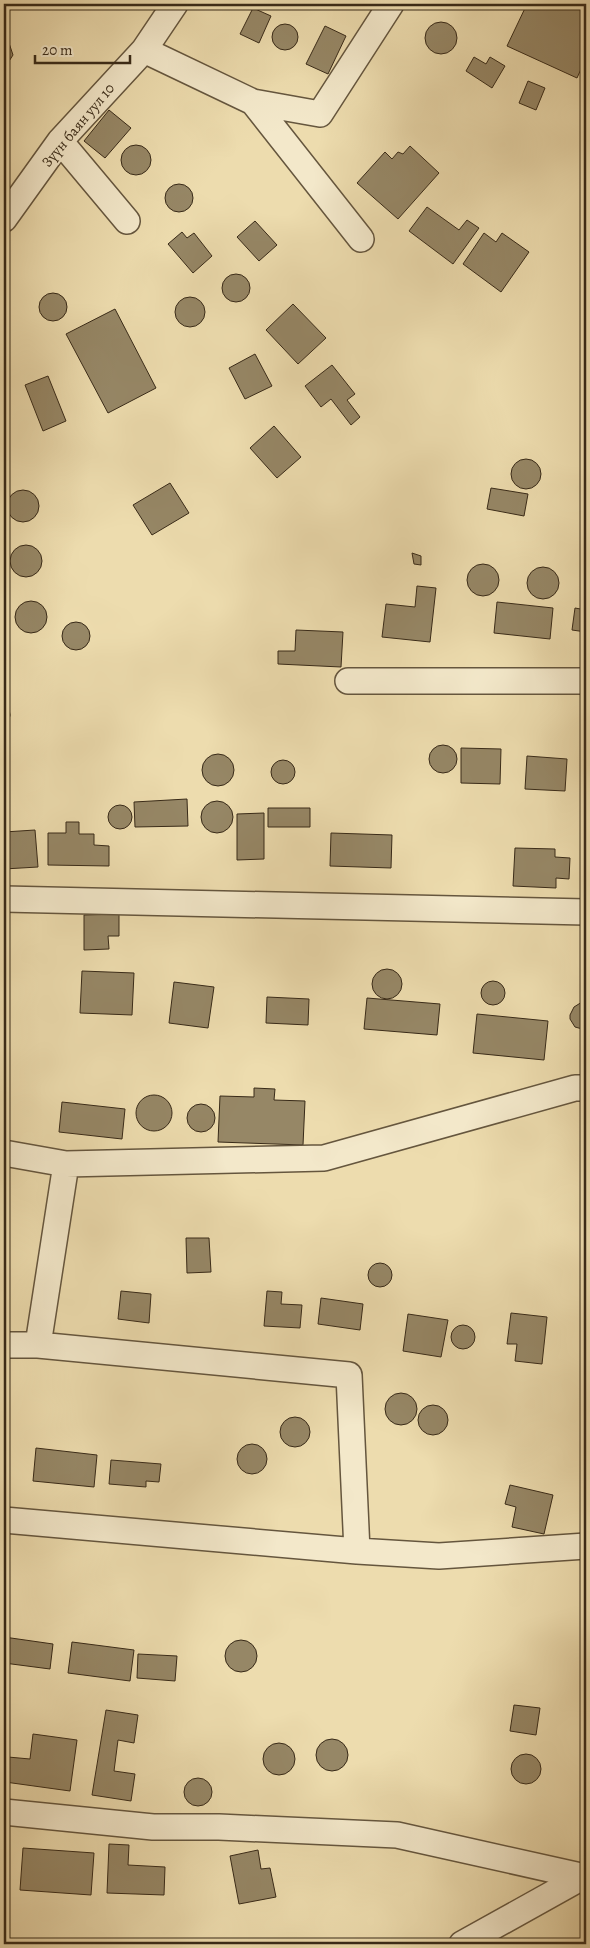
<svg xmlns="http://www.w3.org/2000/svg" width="590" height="1948" viewBox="0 0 590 1948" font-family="Alegreya,serif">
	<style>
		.building { fill: #968766; stroke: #382a18 }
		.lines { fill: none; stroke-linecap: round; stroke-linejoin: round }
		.minor-casing { stroke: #65563e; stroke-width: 28 }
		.minor { stroke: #f3e8ca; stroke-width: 25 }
		.labels { text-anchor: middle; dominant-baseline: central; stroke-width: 4; stroke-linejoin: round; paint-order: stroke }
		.street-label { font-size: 15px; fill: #382a18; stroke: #f3e8ca }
	</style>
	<rect width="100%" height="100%" fill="#eddcae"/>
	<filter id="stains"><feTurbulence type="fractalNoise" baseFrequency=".004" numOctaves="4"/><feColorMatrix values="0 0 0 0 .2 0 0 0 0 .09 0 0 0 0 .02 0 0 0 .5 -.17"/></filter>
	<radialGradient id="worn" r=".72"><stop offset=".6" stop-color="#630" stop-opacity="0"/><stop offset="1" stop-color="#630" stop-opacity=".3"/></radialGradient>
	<path class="building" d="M4,4H13L6,10Z
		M527,4H586V35L582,44L586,45V58L577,78L507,46Z
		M253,8L271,16L259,43L240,34Z
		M425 38a16 16 0 1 1 32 0a16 16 0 1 1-32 0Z
		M272 37a13 13 0 1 1 26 0a13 13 0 1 1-26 0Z
		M325,26L346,36L328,74L306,64Z
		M4,34L8,40L13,55L4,69Z
		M474,57L486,64L490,57L505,66L492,88L466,71Z
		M528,81L545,88L536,110L519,103Z
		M109,110L131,128L105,158L84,141Z
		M121 160a15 15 0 1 1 30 0a15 15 0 1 1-30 0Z
		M410,146L439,173L398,219L357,183L385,152L392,159L398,152L403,154Z
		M165 198a14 14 0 1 1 28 0a14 14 0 1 1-28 0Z
		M427,207L459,230L467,220L479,228L453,264L409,231Z
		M255,221L277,245L259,261L237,237Z
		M182,232L187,238L194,233L212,256L193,273L168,244Z
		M484,233L496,242L502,233L529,252L501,292L463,264Z
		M222 288a14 14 0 1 1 28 0a14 14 0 1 1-28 0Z
		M39 307a14 14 0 1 1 28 0a14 14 0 1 1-28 0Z
		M175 312a15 15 0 1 1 30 0a15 15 0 1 1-30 0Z
		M293,304L326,338L298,364L266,330Z
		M115,309L156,388L108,413L66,334Z
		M255,354L272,386L245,399L229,368Z
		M332,365L355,394L347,400L360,417L351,425L331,399L321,407L305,386Z
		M48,376L66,421L43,431L25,385Z
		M274,426L301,457L277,478L250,448Z
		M511 474a15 15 0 1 1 30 0a15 15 0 1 1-30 0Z
		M170,483L189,513L152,535L133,505Z
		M491,488L528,494L524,516L487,509Z
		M7 506a16 16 0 1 1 32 0a16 16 0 1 1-32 0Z
		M10 561a16 16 0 1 1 32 0a16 16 0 1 1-32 0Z
		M412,553L421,556V565L414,564Z
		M467 580a16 16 0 1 1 32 0a16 16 0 1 1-32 0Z
		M527 583a16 16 0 1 1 32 0a16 16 0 1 1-32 0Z
		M417,586L436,588L430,642L382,637L386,604L415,607Z
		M15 617a16 16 0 1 1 32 0a16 16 0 1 1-32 0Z
		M497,602L553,608L550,639L494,633Z
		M575,608L586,610V632L572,630Z
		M62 636a14 14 0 1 1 28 0a14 14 0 1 1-28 0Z
		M296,630L343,632L341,667L278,664V651H295Z
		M4,702L9,709L10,715L9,720L4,726Z
		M429 759a14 14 0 1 1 28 0a14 14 0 1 1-28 0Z
		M461,748L501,749L500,784L461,783Z
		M202 770a16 16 0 1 1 32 0a16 16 0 1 1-32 0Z
		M527,756L567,759L565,791L525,789Z
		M271 772a12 12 0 1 1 24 0a12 12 0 1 1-24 0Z
		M187,799L188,826L135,827L134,802Z
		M201 817a16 16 0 1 1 32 0a16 16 0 1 1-32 0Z
		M108 817a12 12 0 1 1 24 0a12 12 0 1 1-24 0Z
		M268,808H310V827H268Z
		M264,813V859L237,860V814Z
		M66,822H79V834H94V845L109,846V866L48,865V833H66Z
		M35,830L38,867L4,869V832Z
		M331,833L392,835L391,868L330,866Z
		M515,848L555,849V857L570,858L569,879L556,878V888L513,886Z
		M119,914V936H108L109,949L84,950V915Z
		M372 984a15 15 0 1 1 30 0a15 15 0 1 1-30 0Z
		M4,971L9,979V985L4,996Z
		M82,971L134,973L132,1015L80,1013Z
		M481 993a12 12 0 1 1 24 0a12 12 0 1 1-24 0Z
		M174,982L214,987L208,1028L169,1023Z
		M267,997L309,999L308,1025L266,1023Z
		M367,998L440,1004L437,1035L364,1029Z
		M582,1002L586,1003V1030L575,1027L570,1019V1015L574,1007Z
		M477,1014L548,1021L544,1060L473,1053Z
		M254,1088L275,1089L274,1100L305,1101L303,1145L218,1142L220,1096L254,1097Z
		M136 1113a18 18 0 1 1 36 0a18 18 0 1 1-36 0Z
		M62,1102L125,1109L122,1139L59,1132Z
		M187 1118a14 14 0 1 1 28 0a14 14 0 1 1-28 0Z
		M186,1238H209L211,1272L187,1273Z
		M368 1275a12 12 0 1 1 24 0a12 12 0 1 1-24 0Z
		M121,1291L151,1294L149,1323L118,1319Z
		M267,1291L282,1292L281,1304L302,1305L300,1328L264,1326Z
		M321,1298L363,1304L360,1330L318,1324Z
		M511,1313L547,1317L542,1364L515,1361L517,1344H507Z
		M408,1314L448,1320L441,1357L403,1351Z
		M451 1337a12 12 0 1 1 24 0a12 12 0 1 1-24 0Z
		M385 1409a16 16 0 1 1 32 0a16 16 0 1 1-32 0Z
		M418 1420a15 15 0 1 1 30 0a15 15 0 1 1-30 0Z
		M280 1432a15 15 0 1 1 30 0a15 15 0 1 1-30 0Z
		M237 1459a15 15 0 1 1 30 0a15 15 0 1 1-30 0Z
		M36,1448L97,1455L94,1487L33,1481Z
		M111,1460L161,1464L159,1482L146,1481V1487L109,1484Z
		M510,1485L553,1495L544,1534L512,1527L516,1507L505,1504Z
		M4,1637L53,1644L50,1669L4,1663Z
		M225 1656a16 16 0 1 1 32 0a16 16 0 1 1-32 0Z
		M72,1642L134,1650L130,1681L68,1673Z
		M138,1654L177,1656L175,1681L137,1678Z
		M514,1705L540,1708L536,1735L510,1731Z
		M106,1710L138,1715L134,1743L118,1740L114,1771L135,1774L131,1801L92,1795Z
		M33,1734L77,1740L70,1791L5,1782L8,1757L30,1759Z
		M316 1755a16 16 0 1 1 32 0a16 16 0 1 1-32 0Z
		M263 1759a16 16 0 1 1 32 0a16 16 0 1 1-32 0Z
		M511 1769a15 15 0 1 1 30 0a15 15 0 1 1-30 0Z
		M184 1792a14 14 0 1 1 28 0a14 14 0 1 1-28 0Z
		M109,1844L129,1845L128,1865L165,1867L164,1895L107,1893Z
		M23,1848L94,1853L91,1895L20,1890Z
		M258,1850L261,1869L270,1868L276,1897L239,1904L230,1856Z"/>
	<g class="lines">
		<defs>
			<path id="minor" d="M144,50L253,102L320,114L391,4
				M253,102L361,239
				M60,141L127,221
				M4,219L60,141L144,50L175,4
				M348,681H586
				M4,899L586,912
				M4,1153L66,1164
				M4,1345H38L349,1375L357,1551
				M38,1345L66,1164L324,1158L575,1088H586
				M4,1520L357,1551L439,1556L586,1546
				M4,1812L153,1827H219L397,1835L585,1877
				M462,1944L586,1875"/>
		</defs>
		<use href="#minor" class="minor-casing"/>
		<use href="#minor" class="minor"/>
	</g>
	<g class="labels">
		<g class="street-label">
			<text transform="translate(78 125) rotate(-50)">Зүүн баян уул 10</text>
		</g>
	</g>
	<rect width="590" height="1948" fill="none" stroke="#eddcae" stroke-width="20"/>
	<rect x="5" y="5" width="580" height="1938" fill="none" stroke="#382a18" stroke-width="2.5"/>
	<rect x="10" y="10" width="570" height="1928" fill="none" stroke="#382a18"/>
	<path d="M35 55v8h95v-8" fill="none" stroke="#382a18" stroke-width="2.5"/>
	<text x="42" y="55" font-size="15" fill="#382a18" stroke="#f3e8ca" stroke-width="4" paint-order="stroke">20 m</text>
	<rect width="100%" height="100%" filter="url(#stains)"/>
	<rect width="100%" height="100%" fill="url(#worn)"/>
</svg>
